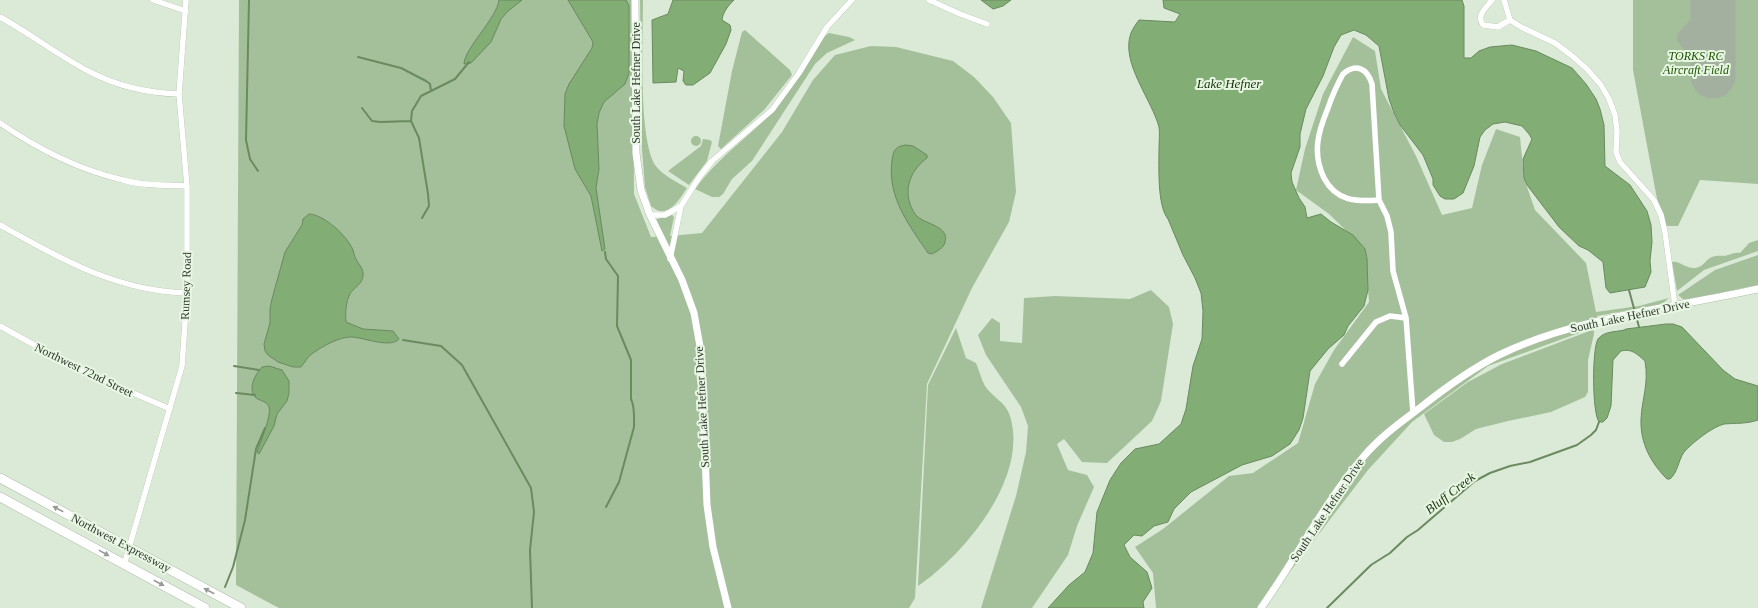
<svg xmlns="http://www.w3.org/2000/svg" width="1758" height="608" viewBox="0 0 1758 608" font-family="'Times New Roman',serif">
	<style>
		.green { fill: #a4c09a }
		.water { fill: #82ad74; stroke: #6a8a60 }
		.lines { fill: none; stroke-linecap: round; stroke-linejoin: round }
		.stream { stroke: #6a8a60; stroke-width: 2 }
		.taxiway { stroke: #a3af9f; stroke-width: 18 }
		.runway { stroke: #a3af9f; stroke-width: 45 }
		.minor-casing { stroke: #afbdaa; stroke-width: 6 }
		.tertiary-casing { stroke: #afbdaa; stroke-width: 8 }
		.trunk-casing { stroke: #afbdaa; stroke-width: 10 }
		.minor { stroke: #fff; stroke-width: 5.5 }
		.tertiary { stroke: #fff; stroke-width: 7 }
		.trunk { stroke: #fff; stroke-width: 9 }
		.oneway { fill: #989c98 }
		.labels { text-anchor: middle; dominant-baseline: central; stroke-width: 4; stroke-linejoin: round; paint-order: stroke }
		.park-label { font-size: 12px; font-style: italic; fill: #1d5400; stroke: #e8f7e3 }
		.street-label { font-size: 12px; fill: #323830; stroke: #e8f7e3 }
		.water-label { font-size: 13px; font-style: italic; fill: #153209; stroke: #e8f7e3 }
	</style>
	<rect width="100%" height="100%" fill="#dbead6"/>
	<path class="green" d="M239,0H633L634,194L651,237L663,236L656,221L657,219L672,215L674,217L670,236L702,233L782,132L813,80L835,55L871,46L896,47L953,61L974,77L993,97L1011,123L1016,192L1009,222L972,288L927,384L915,598L909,608H279L236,585Z
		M640,0H643C643,35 638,138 655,165C662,175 677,182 687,188C679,200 667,221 651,206L645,187L642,149Z
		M1633,0H1758V184L1700,180L1678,226H1662L1633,70Z
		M745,30L790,70L792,75L764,110L721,149L718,146L732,71L742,32Z
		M829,33L849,37L855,40L827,53L815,64L752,161L732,179L723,194L719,197H712L695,189C717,158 748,138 773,111C793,89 806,63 822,38Z
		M1353,37L1375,51L1381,89L1416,156L1442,215L1472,208L1482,165L1496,129L1520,137L1524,178L1535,210L1586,263L1596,312L1639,306L1669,298L1662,304L1597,316L1598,326L1488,366L1412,422L1368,470L1262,608H1156L1153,573L1135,547L1163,529L1229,476L1253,473L1298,443L1315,384L1334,350L1369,302L1365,249L1329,214L1296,190L1305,149L1323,94Z
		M691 141a5 5 0 1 1 10 0a5 5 0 1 1-10 0Z
		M703,139L710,140L712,142L707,161L689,185L668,171L701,146Z
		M1758,240V251L1704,270L1677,291L1672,262C1679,260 1686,269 1695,268C1703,267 1704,262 1710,258C1717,254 1722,257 1728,255C1733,254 1735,252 1740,253L1749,243Z
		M1758,255V285L1690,299H1683L1678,295L1715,270Z
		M1151,290L1169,307L1173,324L1161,401L1152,421L1107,463L1082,462L1064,439L1057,444L1068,470L1087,475L1094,487L1077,526L1068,555L1032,608H981L1016,496L1026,452L1028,426L1021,407L986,355L978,335L992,318L1000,323V341L1022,343L1024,298L1055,296L1130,299Z
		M956,328L966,358L976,363C979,370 981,379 985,386C992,397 1006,402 1010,416C1029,477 965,554 918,586L928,385Z
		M1592,330L1594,331V334L1588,360V392L1585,397L1551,412L1508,421L1476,429L1460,439L1452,442H1444L1434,435L1424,414L1468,382L1502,364Z"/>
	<path class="water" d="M499,0H522L507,12L501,19L491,42L471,63L464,64C464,49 497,18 499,0Z
		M568,0H626L629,6V73L625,84L604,102L599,113L597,124L599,169L596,188L605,249L602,251L591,196L575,169L564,126L565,94L569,84L592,48L593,42Z
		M673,0H734C728,6 723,12 722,20L730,25L731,30L726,44L710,73L693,85H686L683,81L684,71L678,68L676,82L653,83L652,20L668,14Z
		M981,0H1011L1003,6L993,9Z
		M1163,0H1462L1464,6V58H1471L1479,51L1490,47L1512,45L1536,51L1572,68L1586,84L1596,99L1600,109L1604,125L1605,166L1630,185L1647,211L1651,225L1652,242L1650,261L1651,272L1645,287L1610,293L1606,288L1603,262L1588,250L1579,246L1559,227L1527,185L1524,178L1523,159L1532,139L1529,134L1522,126L1505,122L1493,124L1485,130L1480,137L1474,166L1463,193L1454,199H1445L1440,196L1433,185V179L1423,155L1400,125L1394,113L1389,99L1379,46L1366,35L1354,30L1341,35L1334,47L1323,76L1306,109L1300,134V147L1291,173L1292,182L1299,198L1305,207L1307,218L1321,214L1331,222L1353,235L1365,249L1367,259L1368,290L1364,306L1348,326L1344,335L1328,349L1310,371L1303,418L1299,430L1290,444L1272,456L1242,465L1191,492L1174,509L1168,522L1154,526L1142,536L1134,535L1124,545L1130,557L1147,572L1152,588L1143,602L1144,608H1048L1069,585L1085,572L1093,553L1097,512L1110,480L1121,463L1135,449L1159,444L1181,424L1186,409L1193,366L1202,339L1203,311L1201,293L1195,278L1183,255L1168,219C1157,205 1159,167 1159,148C1159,142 1160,134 1159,127C1152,100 1120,62 1131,33C1133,28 1136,24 1139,20L1175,22L1180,14L1164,8Z
		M906,145L913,146L927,155V158C912,169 904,186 910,204C912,209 914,214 918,217C926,224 950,227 945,242C944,248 937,251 932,254L928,253C909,225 887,197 892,161C893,150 896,146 906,145Z
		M309,214C325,215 347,236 353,250C354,253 354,256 356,259C359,265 364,269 363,276C362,283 358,285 353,290C346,296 345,313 346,322L363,329L393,331L399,339C390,349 363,337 351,337C339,337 323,346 313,353C308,356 305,362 301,367H293L278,362L268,355L265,351L264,344L270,323V309L272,299L285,252L302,225L303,219Z
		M1666,324H1673L1682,327L1723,370L1735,379L1758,386V420C1747,424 1735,423 1724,424C1712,427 1692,443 1684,452C1678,461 1678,472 1670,479H1667C1651,463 1640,443 1641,419C1642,398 1649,384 1645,361C1638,355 1632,348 1621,351L1613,360L1611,406L1607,418L1603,422H1599C1592,412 1592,349 1598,339C1604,331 1616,332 1624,330L1626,329Z
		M269,366L282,370L289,381V393L287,401L277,414L274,426L259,454L257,452C260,443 272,415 269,407C267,401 260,401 256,398C247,390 255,374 262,367Z"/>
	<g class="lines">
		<path class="stream" d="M249,0L246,140L250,159L258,171
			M358,57L401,68L426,81L430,84L431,91
			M362,108L372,121L380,122L411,121
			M422,218L429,206L428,194L419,138L411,121L412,111L421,96L455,79L469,62
			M605,252L606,259L618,276L617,326L631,360V399C635,407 634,418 634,427L619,482L606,507
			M1629,290L1639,327
			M403,340L441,346L462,365L531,488L534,512L530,550L532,608
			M234,366L259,370
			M236,393L255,395
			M225,587L233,567L245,520L256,449L265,428
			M1327,608L1371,565L1390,553L1407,537L1418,530L1475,481L1490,473L1510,466L1530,462L1577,445L1591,435L1596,430L1599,422"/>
		<path class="taxiway" d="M1713,70L1686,38L1713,8"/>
		<path class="runway" d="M1713,76V0"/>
		<defs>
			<path id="minor" d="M153,0L186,11
				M929,0L960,14L987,24
				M1492,0C1486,8 1476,15 1483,25L1498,27L1510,20
				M1504,0L1510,20L1521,27L1555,43L1571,55L1587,69L1601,85L1609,99L1615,115L1617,131L1616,152L1620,162L1654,200L1661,215L1665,232L1675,306
				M0,17C31,34 59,56 90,72C117,86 148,93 179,94
				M0,123C36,148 80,170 123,180C143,186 166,185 187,186
				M1379,200C1356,202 1336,201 1324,178C1312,153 1318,132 1328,108C1332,96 1337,85 1343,74C1356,63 1367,68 1372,84L1379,200L1387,216L1391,232L1393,271L1406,318L1413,413
				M650,215H665L681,206
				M0,225C61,259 116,291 187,293
				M670,259L681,206L700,176L712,161L772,110L799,73L827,27L852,0
				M0,326L78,369L170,409
				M1342,364L1376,322L1390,316L1406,318
				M124,565L182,366L187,293V186L179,94L186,0"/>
			<path id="tertiary" d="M635,0L636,153L641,190L650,215L682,280L694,313L701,352L707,505L713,547L728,608
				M1261,608C1296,559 1325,501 1364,456C1381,436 1401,422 1421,407C1445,388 1471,369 1499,355C1577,317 1673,308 1758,289"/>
			<path id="trunk" d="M0,478L241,608
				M0,497L205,608"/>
		</defs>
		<use href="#minor" class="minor-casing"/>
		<use href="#tertiary" class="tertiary-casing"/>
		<use href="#trunk" class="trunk-casing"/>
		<use href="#minor" class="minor"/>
		<use href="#tertiary" class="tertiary"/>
		<use href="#trunk" class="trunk"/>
	</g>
	<defs><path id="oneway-solid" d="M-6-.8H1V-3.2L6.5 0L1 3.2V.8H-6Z"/></defs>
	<g class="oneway">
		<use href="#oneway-solid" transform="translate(58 509) rotate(-152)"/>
		<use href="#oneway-solid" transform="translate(104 553) rotate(29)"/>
		<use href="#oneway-solid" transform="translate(159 583) rotate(28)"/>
		<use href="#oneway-solid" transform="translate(209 591) rotate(-152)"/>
	</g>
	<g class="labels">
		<g class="park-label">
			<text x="1696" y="56">TORKS RC<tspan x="1696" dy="14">Aircraft Field</tspan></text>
		</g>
		<g class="street-label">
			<text transform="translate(636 83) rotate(-90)">South Lake Hefner Drive</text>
			<text transform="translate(186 286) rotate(-88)">Rumsey Road</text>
			<text transform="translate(1630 316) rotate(-12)">South Lake Hefner Drive</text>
			<text transform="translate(84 370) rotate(26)">Northwest 72nd Street</text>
			<text transform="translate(702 407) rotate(-93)">South Lake Hefner Drive</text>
			<text transform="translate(1327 510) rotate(-56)">South Lake Hefner Drive</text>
			<text transform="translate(121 543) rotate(28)">Northwest Expressway</text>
		</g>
		<g class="water-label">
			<text x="1229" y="83">Lake Hefner</text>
			<text transform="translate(1450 493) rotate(-38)">Bluff Creek</text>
		</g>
	</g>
</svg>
